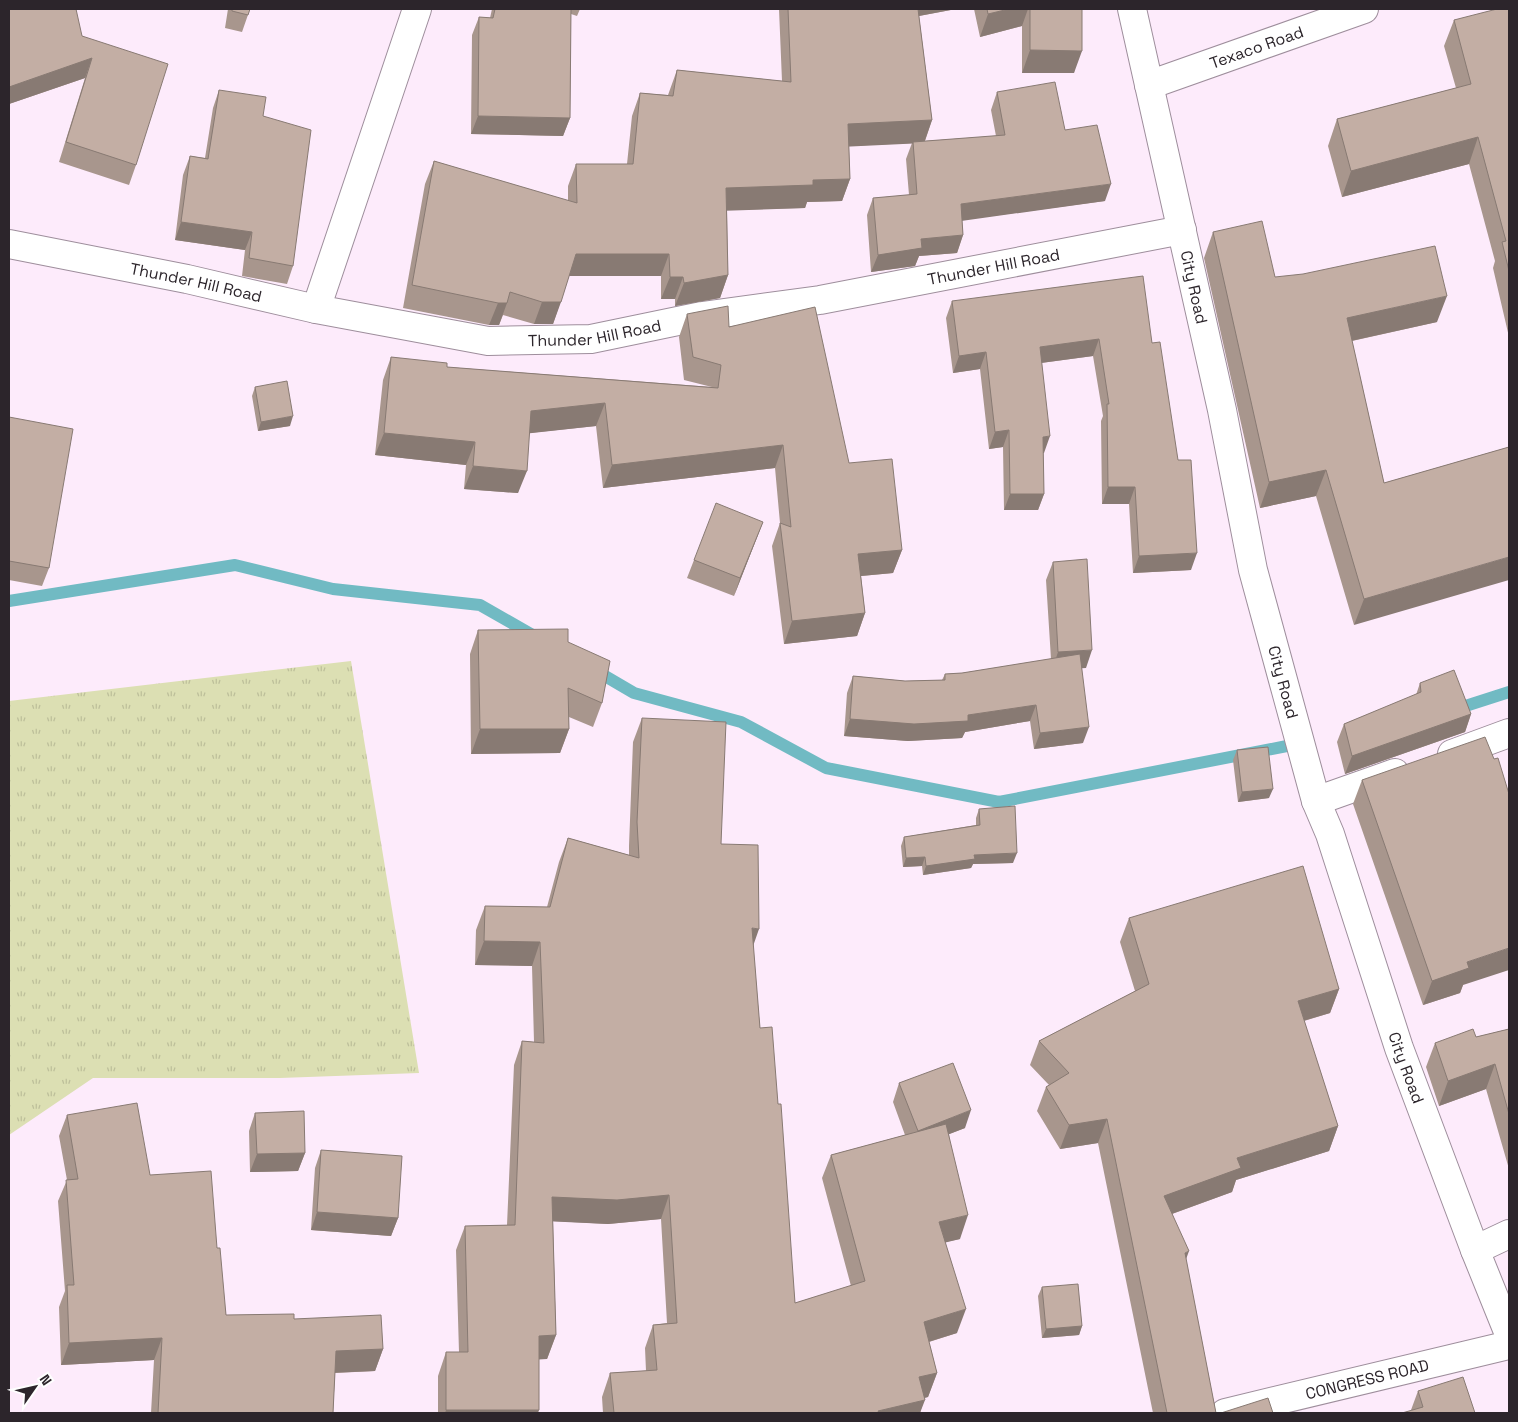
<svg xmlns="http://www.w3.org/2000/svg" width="1518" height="1422" viewBox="0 0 1518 1422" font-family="'Space Grotesk',sans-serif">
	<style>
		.grass { fill: url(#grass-tufts) }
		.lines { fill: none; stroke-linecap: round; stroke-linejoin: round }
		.stream { stroke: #71bac3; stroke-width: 12 }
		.minor-casing { stroke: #9e8e9c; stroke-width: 30 }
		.secondary-casing { stroke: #9e8e9c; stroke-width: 30 }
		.minor { stroke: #fff; stroke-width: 28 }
		.secondary { stroke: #fff; stroke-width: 28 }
		.wall { fill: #a8968d }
		.shaded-wall { fill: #887a73 }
		.building { fill: #c3aea4; stroke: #887a73 }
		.labels { text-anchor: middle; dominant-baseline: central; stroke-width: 4.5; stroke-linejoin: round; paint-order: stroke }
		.street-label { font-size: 16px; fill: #2c252b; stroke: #fefefe }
	</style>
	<defs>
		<pattern id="grass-tufts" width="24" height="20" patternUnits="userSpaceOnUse" patternTransform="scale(1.25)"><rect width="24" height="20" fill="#dcdfb3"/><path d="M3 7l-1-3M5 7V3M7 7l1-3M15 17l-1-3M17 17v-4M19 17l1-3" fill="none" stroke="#bdbf9a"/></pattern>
	</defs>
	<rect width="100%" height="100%" fill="#fdebfb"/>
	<path class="grass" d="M351,661L419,1073L280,1078H93L9,1135V701Z"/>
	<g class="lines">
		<path class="stream" d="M9,601L235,565L333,589L480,605L536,637
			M593,669L634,693L741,722L826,768L999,802L1292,745
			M1453,710L1509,692"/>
		<defs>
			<g id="minor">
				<path id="s1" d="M1149,85L1364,9"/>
				<path id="s2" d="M9,244L187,279L316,309L488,341L591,339L702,316L820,300L1182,230"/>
				<path d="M316,309L417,9"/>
				<path d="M1452,754L1509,733"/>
				<path d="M1316,801L1395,773"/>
				<path d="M1475,1250L1509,1234"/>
				<path id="s3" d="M1225,1413L1509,1345"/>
			</g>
			<g id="secondary">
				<path id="s4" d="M1132,9L1222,410L1253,570L1316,801L1330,834L1399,1048L1475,1250L1509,1334"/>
			</g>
		</defs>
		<use href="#minor" class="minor-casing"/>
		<use href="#secondary" class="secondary-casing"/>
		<use href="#minor" class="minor"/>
		<use href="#secondary" class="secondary"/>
	</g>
	<path class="wall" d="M9,9L82,36L136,165L129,185L59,162L85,78L9,104Z
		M228,9H250L242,32L225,28Z
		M492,9H580L577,16L571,14L570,118L563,136L471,134L472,35L479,17L490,18Z
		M779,9H956L919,16L932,120L925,141L996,136L991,110L997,92L1065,130L1105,201L962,220L963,235L957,253L919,256L915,266L871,272L867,215L873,198L909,195L906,159L912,143L849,146L850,179L842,201L807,202L805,208L727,210L728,275L720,298L675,306V299H661V276H569L553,324H534L503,315L499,325H489L403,308L425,184L434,161L568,201V186L576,164H627L632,116L640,93L668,95L677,70L782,81Z
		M974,9H1082L1074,73H1022V26L980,37Z
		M1509,9V337L1493,268L1495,261L1469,164L1342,197L1328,146L1337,119L1456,88L1444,46L1454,20Z
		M219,90L263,116L293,266L287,284L242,276L245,250L175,240L183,175L190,156L205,158L213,108Z
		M1213,232L1275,277L1437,322L1352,341L1384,483L1509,447L1354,625L1316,496L1260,508L1204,258Z
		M952,301L1152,343L1191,570L1133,573L1129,504H1102L1101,421L1103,416L1093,356L1041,363L1044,494L1038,510H1004L1003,447L989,449L980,369L953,373L946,318Z
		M687,314L729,327L849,463L902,550L893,573L861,576L865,613L857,636L784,644L772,546L780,523L775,468L603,488L596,426L529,433L518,493L464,489L466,465L375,455L383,380L391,357L447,367L712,387L684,380L679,337Z
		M255,387L290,426L258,431L252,396Z
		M9,417L49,568L42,586L9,580Z
		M763,522L734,596L687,578L694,560Z
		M1053,562L1086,668H1082L1083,743L1034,749L1030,721L965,732L962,738L908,741L844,736L847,693L853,676L905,681L942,680L945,674L962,673L1051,659L1046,580Z
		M478,630L568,642L602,703L593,727L569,717V729L560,753L471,754L470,654Z
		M1420,683L1471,714L1465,732L1345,774L1337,742L1344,724L1416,695Z
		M642,718L721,844L753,945L760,1028L778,1104L795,1303L851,1286L822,1178L831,1155L905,1135L893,1102L899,1083L965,1128L949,1134L960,1239L945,1242L957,1333L929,1342L937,1373L928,1397L924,1398L920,1413H603L602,1397L610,1373L646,1371L645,1348L653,1325L667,1323L661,1219L608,1224L553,1221L556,1335L547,1359H539L538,1413H438V1376L446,1352H459L456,1250L465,1226L507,1225L514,1065L522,1041L534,1042L532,966L475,965L476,930L485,906L547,907L559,862L568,838L629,855V846L633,742Z
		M1237,750L1269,798L1238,802L1233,760Z
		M1494,759L1463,985L1460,993L1423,1005L1353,804L1362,780Z
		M979,809L1013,863L973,864L971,868L923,875L922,866L903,867L901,846L904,837L976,825V818Z
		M1129,918L1339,989L1330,1013L1304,1021L1338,1126L1329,1151L1236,1180L1232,1192L1172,1214L1186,1260L1216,1413H1153L1098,1143L1060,1149L1037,1111L1046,1087L1049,1085L1030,1065L1039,1041L1135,991L1120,942Z
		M1509,1029V1169L1486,1089L1439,1106L1426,1067L1435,1043L1476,1037Z
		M255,1113L305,1153L298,1171L250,1172L249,1131Z
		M67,1115L150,1175L217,1248L226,1315L294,1319L383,1349L375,1371L335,1373L333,1413H151L154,1360L61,1365L59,1307L65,1291L58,1201L67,1180L59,1136Z
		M321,1150L398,1218L391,1236L311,1230L315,1168Z
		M1042,1287L1082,1326L1079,1335L1042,1338L1038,1296Z
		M1418,1391L1475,1413L1411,1410Z"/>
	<path class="shaded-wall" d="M911,9H956L908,18Z
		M1009,9H1028L1022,26L980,37L988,14Z
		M1030,50L1082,51L1074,73H1022Z
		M92,58L85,78L9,104V87Z
		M478,116L570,118L563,136L471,134Z
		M932,120L924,143L840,147L848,124Z
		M1478,137L1469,164L1342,197L1351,171Z
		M850,179L842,201L807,202L805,208L718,211L726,188L813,180Z
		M1111,184L1105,201L954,222L961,204Z
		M181,222L252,232L245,250L175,240Z
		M963,235L957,253L919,256L915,266L871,272L878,255L921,239Z
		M576,254H669L661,276H568Z
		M728,275L720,298L675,306L684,283Z
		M670,277H683L675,299H661Z
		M1447,296L1437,322L1337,344L1347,318Z
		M542,302H561L553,324H534Z
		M498,303H507L499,325H489Z
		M1099,339L1093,356L1033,364L1040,347Z
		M986,352L980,369L953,373L959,356Z
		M605,403L596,426L523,434L531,411Z
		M293,416L290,426L258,431L261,422Z
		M1009,430L1003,447L989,449L995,432Z
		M384,433L475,442L466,465L375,455Z
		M1050,436L1044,453L1037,454L1043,437Z
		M783,445L775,468L603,488L612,465Z
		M473,466L527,471L518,493L464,489Z
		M1326,470L1316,496L1260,508L1269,482Z
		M1108,487H1135L1129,504H1102Z
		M1010,494H1044L1038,510H1004Z
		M763,522L756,540L734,596L740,578Z
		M902,550L893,573L850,577L858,554Z
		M1197,553L1191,570L1133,573L1139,556Z
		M1509,557V580L1354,625L1364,599Z
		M865,613L857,636L784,644L792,621Z
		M1092,650L1086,668L1052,670L1058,652Z
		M1036,705L1030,721L965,732L962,738L908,741L844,736L850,719L968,715Z
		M1471,714L1465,732L1345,774L1352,756Z
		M1089,727L1083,743L1034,749L1040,733Z
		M480,729H569L560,753L471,754Z
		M1273,789L1269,798L1238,802L1242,792Z
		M1017,853L1013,863L973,864L971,868L923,875L926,866L974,855Z
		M925,857L922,866L903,867L906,858Z
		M752,928L759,929L751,952Z
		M484,941L540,942L532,966L475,965Z
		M1509,948V970L1463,985L1460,993L1423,1005L1432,981L1467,962Z
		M1339,989L1330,1013L1289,1025L1298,1001Z
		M1495,1064L1486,1089L1439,1106L1448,1081Z
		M971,1110L965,1128L911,1149L918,1131Z
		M1107,1119L1098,1143L1060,1149L1069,1125Z
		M1338,1126L1329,1151L1236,1180L1232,1192L1155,1220L1164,1196L1237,1158Z
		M305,1153L298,1171L250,1172L257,1154Z
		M669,1195L661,1219L608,1224L544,1221L552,1197Z
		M317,1212L398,1218L391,1236L311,1230Z
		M968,1215L960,1239L931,1246L939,1222Z
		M1189,1251L1180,1276L1185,1253Z
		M966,1309L957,1333L915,1346L924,1322Z
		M1082,1326L1079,1335L1042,1338L1046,1329Z
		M556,1335L547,1359L530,1360L539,1336Z
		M162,1338L154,1360L61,1365L69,1343Z
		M383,1349L375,1371L328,1373L336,1351Z
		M937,1373L928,1397L911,1401L919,1377Z
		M925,1400L920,1413H878V1411Z
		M446,1410H539L538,1413H445Z"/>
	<path class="building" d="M9,9H76L82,36L168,64L136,165L66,142L92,58L9,87Z
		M232,9H250L248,15L232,11Z
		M495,9H571L570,118L478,116L479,17L493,18Z
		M788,9H918L932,120L848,124L850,179L813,180V185L726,188L728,275L684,283L683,277H670L669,254H576L561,302H542L510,292L507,303H498L412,285L434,161L577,203L576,164H633L640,93L673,96L677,70L791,82Z
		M987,9H1009L988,14Z
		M1030,9H1082V51L1030,50Z
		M1497,9H1509V271L1502,242L1506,241L1478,137L1351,171L1337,119L1471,84L1454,20Z
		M1055,82L1065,130L1097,125L1111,184L961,204L963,235L921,239L922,248L878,255L873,198L917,194L913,142L1005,135L997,92Z
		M219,90L266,97L263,116L311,130L293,266L249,258L252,232L181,222L190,156L208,159Z
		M1262,221L1275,277L1303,274L1435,246L1447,296L1347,318L1384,483L1509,447V557L1364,599L1326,470L1269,482L1213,232Z
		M1143,276L1152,343L1160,342L1178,460H1191L1197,553L1139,556L1135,487H1108L1107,404H1109L1099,339L1040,347L1050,436L1043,437L1044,494H1010L1009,430L995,432L986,352L959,356L952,301Z
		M728,306L729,327L815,307L849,463L892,459L902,550L858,554L865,613L792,621L780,523L791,527L783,445L612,465L605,403L531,411L527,471L473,466L475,442L384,433L391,357L447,363V367L718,388L721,365L693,357L687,314Z
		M287,381L293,416L261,422L255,387Z
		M9,417L73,429L49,568L9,561Z
		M716,503L763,522L740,578L694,560Z
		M1087,559L1092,650L1058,652L1053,562Z
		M568,629V642L610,661L602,703L568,688L569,729H480L478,630Z
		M1080,654L1089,727L1040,733L1036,705L968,715V721L914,724L850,719L853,676L905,681L945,680V674L962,673Z
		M1454,670L1471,714L1352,756L1344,724L1421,692L1420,683Z
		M642,718L726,722L721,844L758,845L759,929L752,928L760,1028L772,1027L778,1104H781L795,1303L865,1281L831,1155L946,1124L968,1215L939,1222L966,1309L924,1322L937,1373L919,1377L925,1400L878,1411L879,1413H614L610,1373L657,1370L653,1325L677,1323L669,1195L617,1200L552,1197L556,1335L539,1336V1410H446V1352H468L465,1226L515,1225L522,1041L544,1043L540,942L484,941L485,906L550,907L568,838L639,858L637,822Z
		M1485,737L1494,759L1498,758L1509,794V948L1467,962L1469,968L1432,981L1362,780Z
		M1268,747L1273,789L1242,792L1237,750Z
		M1015,806L1017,853L974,855L975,859L926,866L925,857L906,858L904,837L980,825L979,809Z
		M1303,866L1339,989L1298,1001L1338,1126L1237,1158L1241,1168L1164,1196L1189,1251L1185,1253L1216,1413H1167L1107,1119L1069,1125L1046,1087L1069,1073L1039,1041L1149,984L1129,918Z
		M1473,1029L1476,1037L1509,1029V1114L1495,1064L1448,1081L1435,1043Z
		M953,1063L971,1110L918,1131L899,1083Z
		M137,1103L150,1175L211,1171L217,1248H220L226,1315L294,1314V1319L381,1315L383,1349L336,1351L333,1413H158L162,1338L69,1343L67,1285H74L66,1180L78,1179L67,1115Z
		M304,1111L305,1153L257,1154L255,1113Z
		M321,1150L402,1156L398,1218L317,1212Z
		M1078,1284L1082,1326L1046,1329L1042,1287Z
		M1463,1377L1475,1413H1402L1423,1407L1418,1391Z
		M1268,1398L1273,1413H1221Z"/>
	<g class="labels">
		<g class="street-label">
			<text stroke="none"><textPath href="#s1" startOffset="114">Texaco Road</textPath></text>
			<text stroke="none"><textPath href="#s2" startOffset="1001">Thunder Hill Road</textPath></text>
			<text stroke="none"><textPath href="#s2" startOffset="191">Thunder Hill Road</textPath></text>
			<text stroke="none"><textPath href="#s4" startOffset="285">City Road</textPath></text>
			<text stroke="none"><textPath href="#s2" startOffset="596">Thunder Hill Road</textPath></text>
			<text stroke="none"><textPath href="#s4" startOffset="690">City Road</textPath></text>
			<text stroke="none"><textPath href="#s4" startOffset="1095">City Road</textPath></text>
			<text stroke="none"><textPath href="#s3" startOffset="146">CONGRESS ROAD</textPath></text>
		</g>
	</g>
	<rect width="1518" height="1422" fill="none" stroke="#2c252b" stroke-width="20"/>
	<g transform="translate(35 1387) rotate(56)" stroke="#fefefe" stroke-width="4" paint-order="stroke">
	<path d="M0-4L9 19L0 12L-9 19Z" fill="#2c252b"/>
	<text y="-8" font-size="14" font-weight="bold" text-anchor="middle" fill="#2c252b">N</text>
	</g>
</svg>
